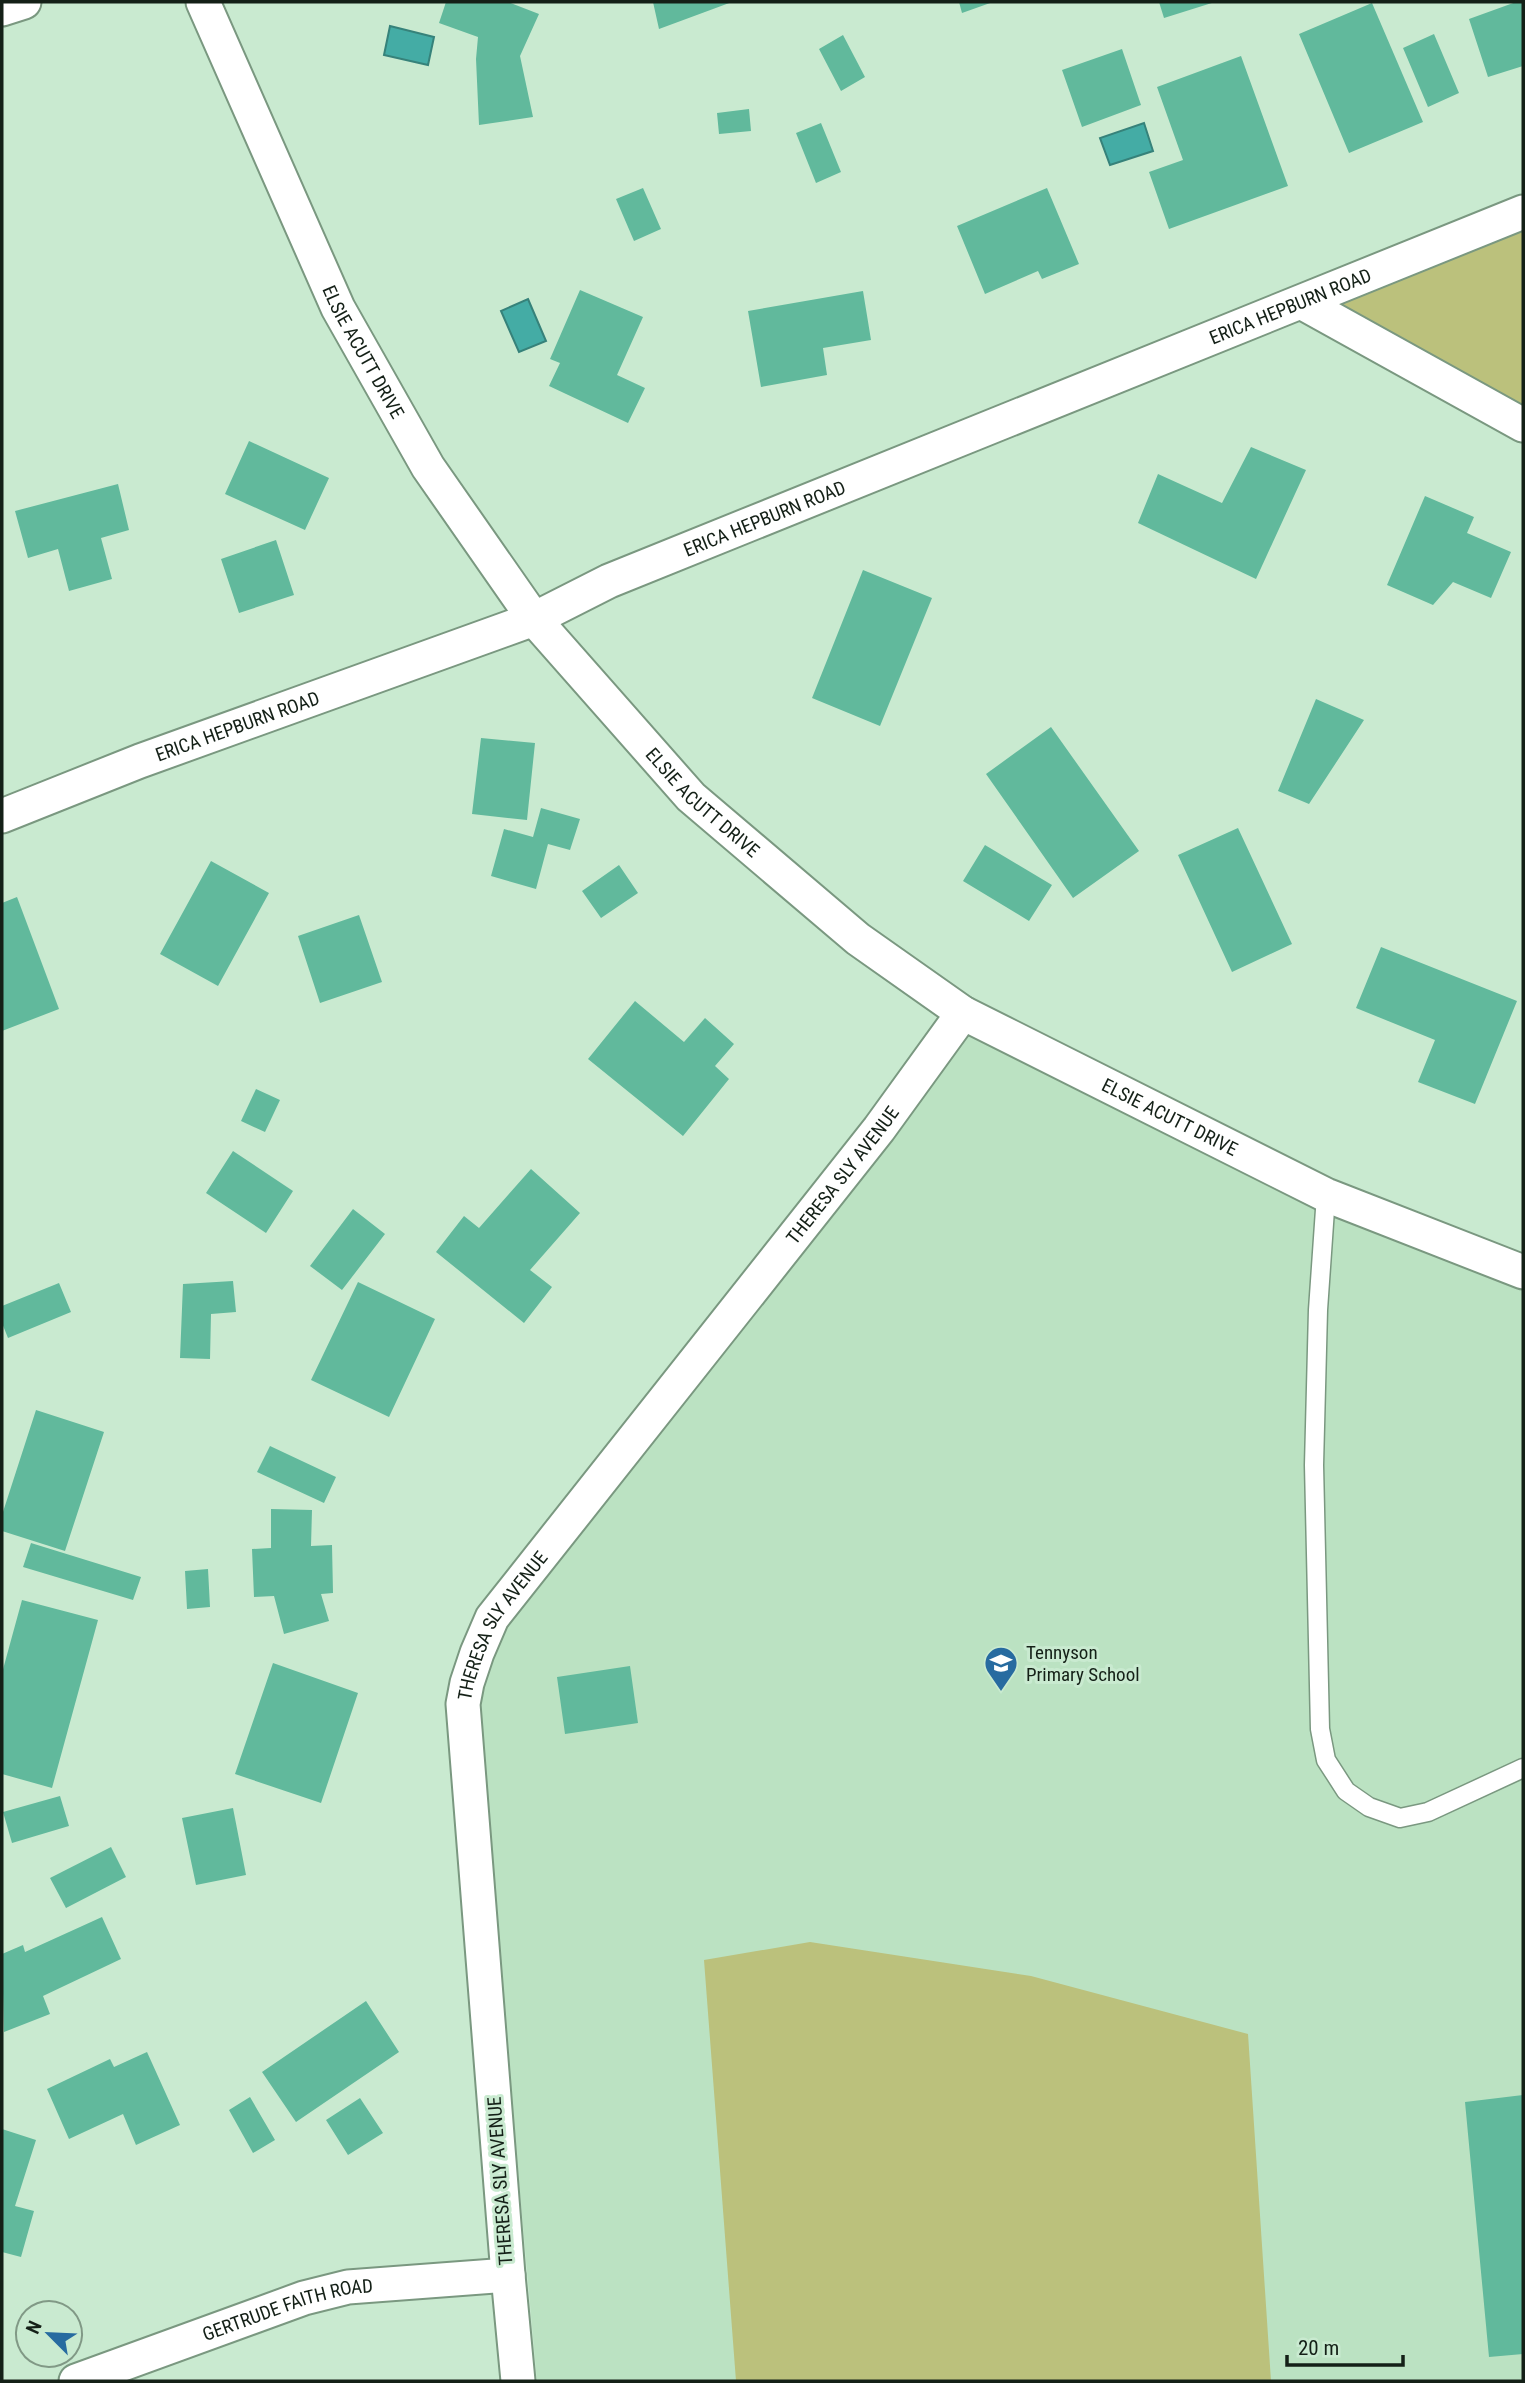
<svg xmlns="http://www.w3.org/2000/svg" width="1525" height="2383" viewBox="0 0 1525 2383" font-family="'Roboto Condensed',sans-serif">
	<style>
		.built { fill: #bbe2c2 }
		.green { fill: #bbc17c }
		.water { fill: #44aca5; stroke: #36827a; stroke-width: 2 }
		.building { fill: #61b99c }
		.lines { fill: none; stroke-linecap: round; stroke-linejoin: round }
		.lane-casing { stroke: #7a9880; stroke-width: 21 }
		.street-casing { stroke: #7a9880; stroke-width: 37 }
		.lane { stroke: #fff; stroke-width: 18 }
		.street { stroke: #fff; stroke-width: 33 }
		.labels { text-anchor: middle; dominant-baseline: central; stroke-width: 6; stroke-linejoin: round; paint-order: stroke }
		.street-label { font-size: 19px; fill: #142017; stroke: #c9ead0 }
		.poi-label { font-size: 19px; fill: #142017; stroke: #c9ead0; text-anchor: start }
	</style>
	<rect width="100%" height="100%" fill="#c9ead0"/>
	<path class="built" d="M968,1029L1523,1280V2381H537L476,1709L504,1622Z"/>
	<path class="green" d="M1523,225V411L1334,305Z
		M810,1942L1031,1976L1248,2034L1271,2381H736L704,1960Z"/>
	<path class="water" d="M390,26L434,37L428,65L384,55Z
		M1144,123L1153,151L1110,165L1100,138Z
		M528,299L546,341L519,352L501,311Z"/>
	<path class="building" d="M446,2H508L539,14L520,56L533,117L479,125L476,59L478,37L439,23Z
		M653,2H732L659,29Z
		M959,2H993L962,13Z
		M1159,2H1215L1164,18Z
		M1516,2H1523V66L1488,77L1469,19Z
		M1372,3L1423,122L1349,153L1299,34Z
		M1434,34L1459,93L1428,107L1403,48Z
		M843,35L865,77L841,91L819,49Z
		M1122,49L1141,105L1082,127L1062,70Z
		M1241,56L1288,186L1169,229L1149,172L1183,160L1157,87Z
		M749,109L751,131L719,134L717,113Z
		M821,123L841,172L816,183L796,133Z
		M643,188L661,229L634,241L616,199Z
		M1047,188L1079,264L1042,279L1038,271L985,294L957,226Z
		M580,290L643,317L617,375L645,388L628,423L549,386L560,363L550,359Z
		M863,291L871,340L823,348L827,375L761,387L748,311Z
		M249,441L329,478L305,530L225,494Z
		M1251,447L1306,470L1256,579L1138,523L1158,474L1222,503Z
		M118,484L129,530L101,538L112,579L69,591L58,549L28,558L15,511Z
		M1425,496L1474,517L1467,533L1511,552L1491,598L1453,582L1433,605L1387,585Z
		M276,540L294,595L239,613L221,559Z
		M863,570L932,598L880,726L812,698Z
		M1316,699L1364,720L1309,804L1278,791Z
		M1051,727L1139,851L1073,898L986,774Z
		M481,738L535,743L527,820L472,814Z
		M541,808L580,819L570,850L548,844L536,889L491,876L504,829L533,837Z
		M1238,828L1292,944L1232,972L1178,855Z
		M985,845L1052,885L1029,921L963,881Z
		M211,861L269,893L218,986L160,954Z
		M619,865L638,893L601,918L582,891Z
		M17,897L59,1009L2,1031V903Z
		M359,915L382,982L320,1003L298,936Z
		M1381,947L1517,1001L1475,1104L1418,1082L1435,1040L1356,1008Z
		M635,1001L684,1042L705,1018L734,1044L715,1066L729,1079L683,1136L588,1059Z
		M256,1089L280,1100L265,1132L241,1121Z
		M233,1151L293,1191L266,1233L206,1193Z
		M531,1169L580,1213L530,1270L552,1287L524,1323L436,1252L464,1216L479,1228Z
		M353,1209L385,1234L342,1290L310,1266Z
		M233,1281L236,1312L211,1314L210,1359L180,1358L183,1284Z
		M358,1282L435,1319L389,1417L311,1380Z
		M59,1283L71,1312L8,1338L2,1323V1306Z
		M36,1410L104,1432L65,1551L2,1531V1515Z
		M270,1446L336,1477L324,1503L257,1472Z
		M271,1509L312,1510L311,1546L332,1545L333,1593L321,1594L329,1621L284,1634L274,1596L254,1597L252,1549L271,1548Z
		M31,1543L141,1577L133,1600L23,1567Z
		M208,1569L210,1607L187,1609L185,1571Z
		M22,1600L98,1620L52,1788L2,1774V1673Z
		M273,1663L358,1693L321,1803L235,1774Z
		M630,1666L638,1723L565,1734L557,1677Z
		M60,1796L69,1826L12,1843L3,1812Z
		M233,1808L246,1875L196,1885L182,1818Z
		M111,1847L126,1877L66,1908L50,1878Z
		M102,1917L121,1959L43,1996L50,2014L4,2032L2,1954L23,1945L25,1952Z
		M366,2001L399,2052L296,2122L262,2072Z
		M147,2052L180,2125L136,2145L123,2114L69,2139L47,2089L110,2059L114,2067Z
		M1523,2095V2354L1489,2357L1465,2102Z
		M250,2097L275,2140L253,2153L229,2110Z
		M360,2098L383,2133L348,2155L326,2120Z
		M2,2129L36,2140L15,2206L34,2211L21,2257L2,2252Z"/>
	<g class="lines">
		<defs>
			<path id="lane" d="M1326,1195L1318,1310L1314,1465L1320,1729L1326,1760L1346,1791L1369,1807L1400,1818L1428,1812L1523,1768"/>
			<g id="street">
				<path id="s1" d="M203,2L338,308L428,467L534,619L691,797L858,939L963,1013L1326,1195L1523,1272"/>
				<path d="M2,9L24,2"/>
				<path d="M1303,303L1523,425"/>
				<path id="s2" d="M2,816L140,761L534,619L609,581L1523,212"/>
				<path id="s3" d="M76,2381L304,2298L348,2287L508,2275"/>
				<path id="s4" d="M518,2381L508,2275L463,1704L467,1683L477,1653L492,1618L879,1129L963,1013"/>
			</g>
		</defs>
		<use href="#lane" class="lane-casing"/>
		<use href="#street" class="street-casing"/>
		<use href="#lane" class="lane"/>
		<use href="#street" class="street"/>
	</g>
	<defs>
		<symbol id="school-pin" viewBox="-11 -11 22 30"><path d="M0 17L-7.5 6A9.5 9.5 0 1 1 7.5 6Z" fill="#276ba0" stroke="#c9ead0"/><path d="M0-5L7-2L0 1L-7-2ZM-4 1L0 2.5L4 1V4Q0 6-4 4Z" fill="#fff"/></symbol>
	</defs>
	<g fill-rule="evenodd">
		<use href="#school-pin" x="982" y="1644" width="38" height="52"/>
	</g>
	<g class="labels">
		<g class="street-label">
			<text stroke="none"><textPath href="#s2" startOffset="1386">ERICA HEPBURN ROAD</textPath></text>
			<text stroke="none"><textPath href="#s1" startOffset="385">ELSIE ACUTT DRIVE</textPath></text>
			<text stroke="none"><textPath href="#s2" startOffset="819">ERICA HEPBURN ROAD</textPath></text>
			<text stroke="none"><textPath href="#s2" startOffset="252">ERICA HEPBURN ROAD</textPath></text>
			<text stroke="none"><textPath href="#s1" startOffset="952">ELSIE ACUTT DRIVE</textPath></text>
			<text stroke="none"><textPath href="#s1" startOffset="1519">ELSIE ACUTT DRIVE</textPath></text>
			<text stroke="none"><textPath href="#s4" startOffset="1335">THERESA SLY AVENUE</textPath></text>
			<text stroke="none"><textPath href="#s4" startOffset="768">THERESA SLY AVENUE</textPath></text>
			<text transform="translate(500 2181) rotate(-94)">THERESA SLY AVENUE</text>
			<text stroke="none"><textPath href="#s3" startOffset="224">GERTRUDE FAITH ROAD</textPath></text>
		</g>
		<g class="poi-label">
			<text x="1026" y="1652">Tennyson<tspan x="1026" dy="22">Primary School</tspan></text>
		</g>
	</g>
	<rect width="1525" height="2383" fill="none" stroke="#142017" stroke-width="7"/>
	<g transform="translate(49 2334) rotate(294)"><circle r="33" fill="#c9ead0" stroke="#819986" stroke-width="2"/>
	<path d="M0-5L12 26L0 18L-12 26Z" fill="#276ba0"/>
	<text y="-10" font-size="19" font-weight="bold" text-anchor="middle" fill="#142017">N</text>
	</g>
	<path d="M1287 2355v10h116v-10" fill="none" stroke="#142017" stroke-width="3.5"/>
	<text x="1298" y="2355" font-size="21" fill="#142017" stroke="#c9ead0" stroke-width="5" paint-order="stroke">20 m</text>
</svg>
